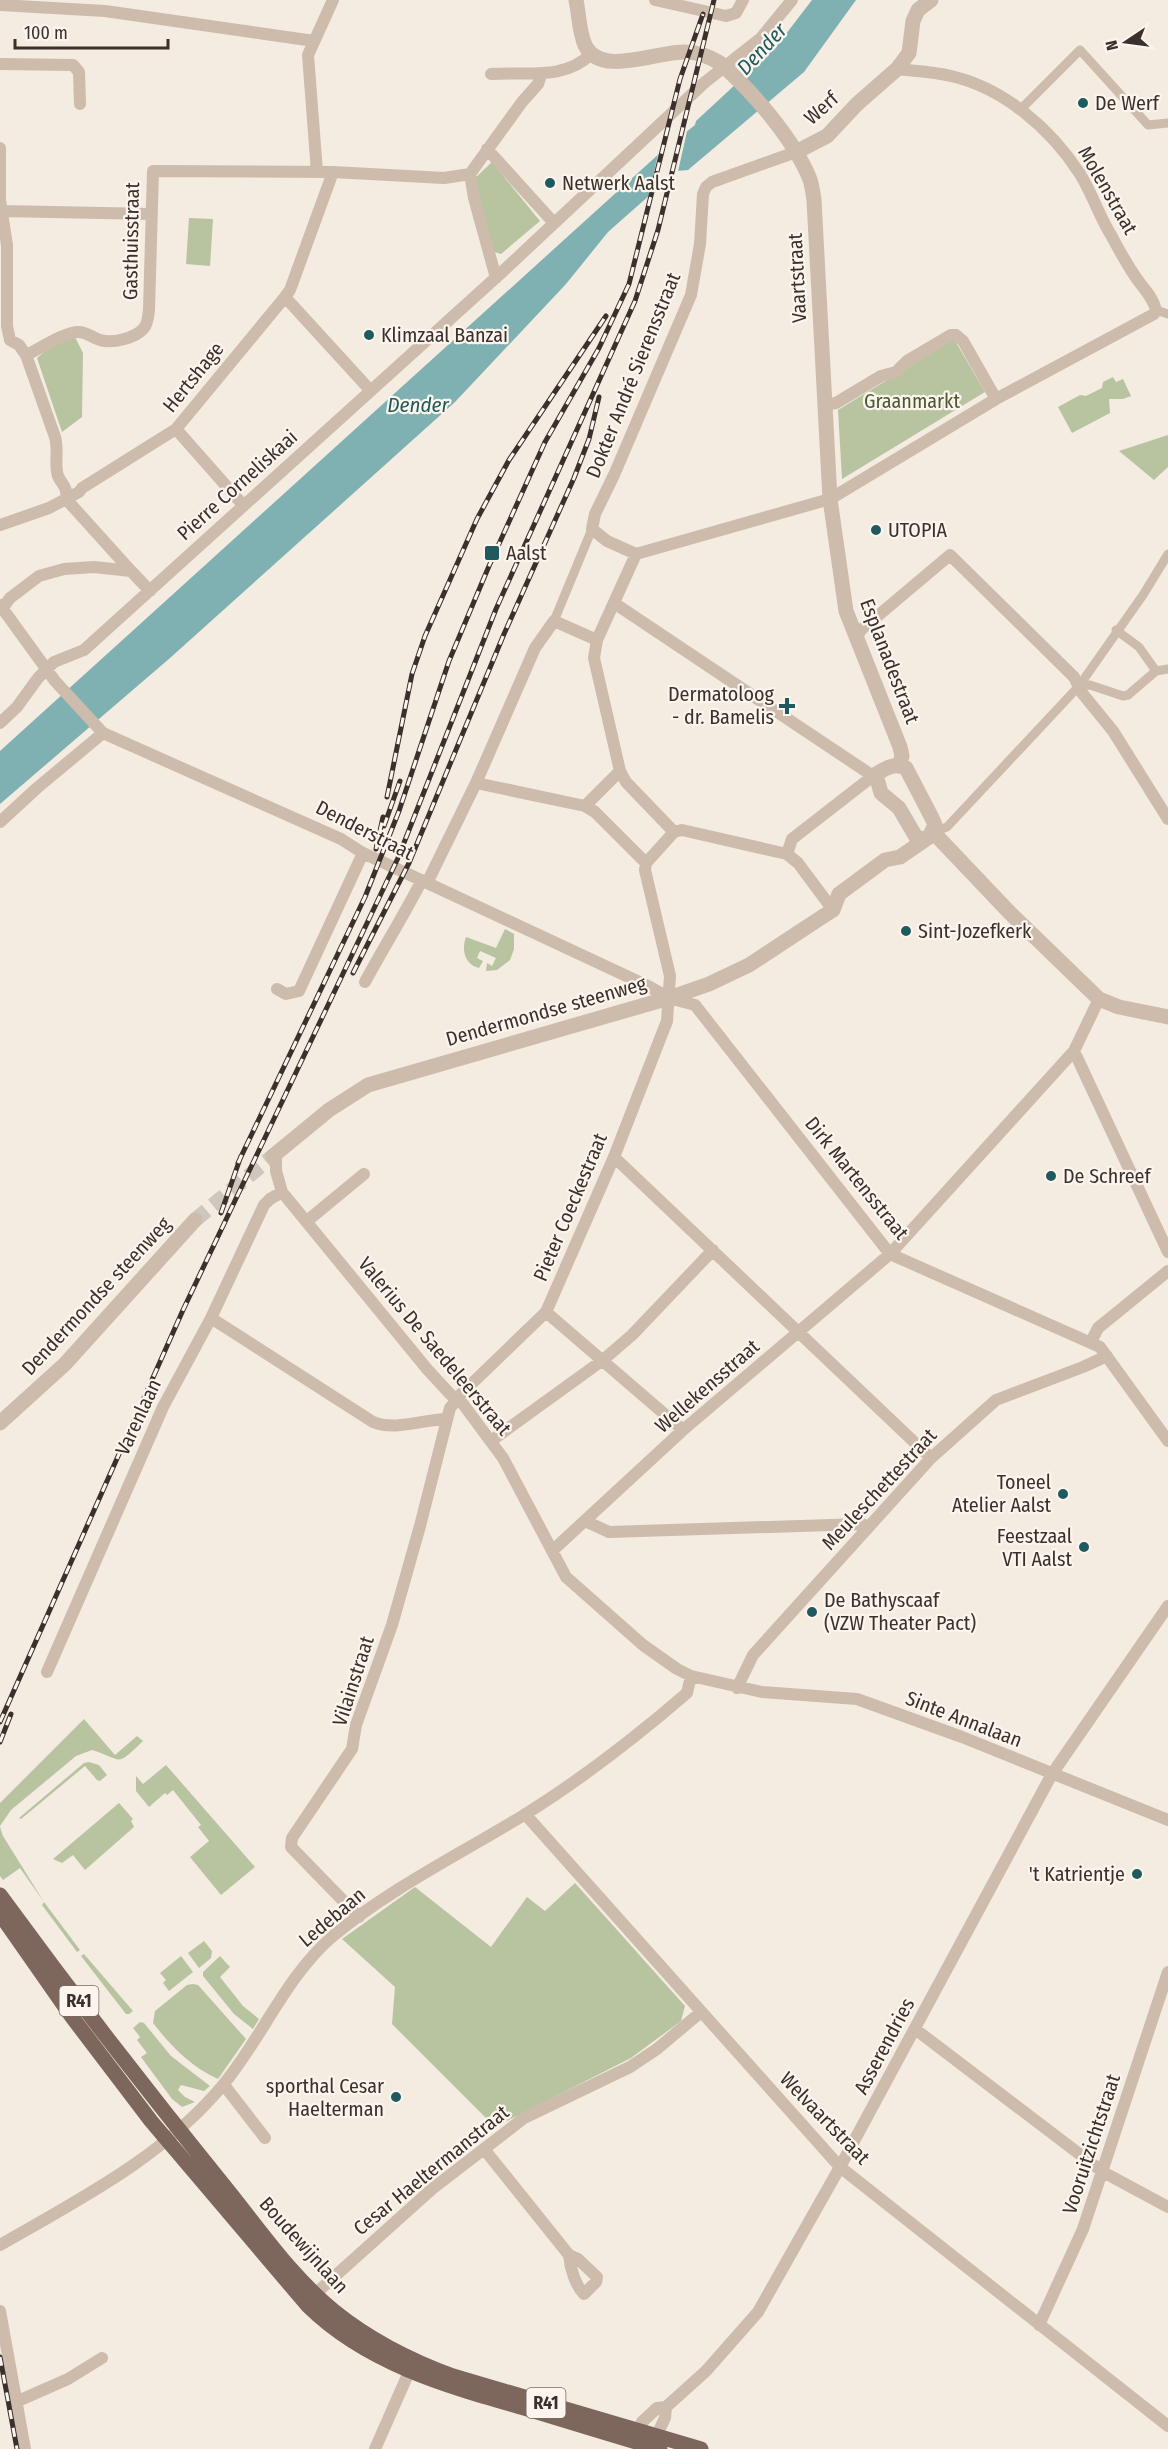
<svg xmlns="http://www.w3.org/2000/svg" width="1168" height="2449" viewBox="0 0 1168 2449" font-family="'Fira Sans Condensed',sans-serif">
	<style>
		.green { fill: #b8c4a0 }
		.water { fill: #7fb0b2 }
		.pier { fill: #f4ebe1 }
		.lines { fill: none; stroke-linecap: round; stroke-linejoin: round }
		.tertiary-tunnel { stroke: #cfc6bd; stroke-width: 15; stroke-dasharray: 15 8; stroke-linecap: butt }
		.pedestrian { stroke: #cdbbac; stroke-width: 9 }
		.minor { stroke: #cdbbac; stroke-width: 12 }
		.tertiary { stroke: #cdbbac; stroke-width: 15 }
		.primary { stroke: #7d675c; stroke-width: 15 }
		.rail-casing { stroke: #3b302b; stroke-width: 5 }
		.rail { stroke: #fbf5ee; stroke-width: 3; stroke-dasharray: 9; stroke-linecap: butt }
		.poi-dot { fill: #1f5a5e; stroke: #fbf5ee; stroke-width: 2 }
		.labels { text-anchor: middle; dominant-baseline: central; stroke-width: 4.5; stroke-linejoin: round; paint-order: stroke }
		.shield { fill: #fbf5ee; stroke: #756b66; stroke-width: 1.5 }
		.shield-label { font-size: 18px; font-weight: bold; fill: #3b302b }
		.poi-label { font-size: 20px; fill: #3b302b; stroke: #fbf5ee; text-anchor: start }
		.street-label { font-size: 20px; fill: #3b302b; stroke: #fbf5ee }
		.park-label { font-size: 20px; fill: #4a5a2e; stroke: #fbf5ee }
		.water-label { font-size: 21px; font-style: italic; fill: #1f5a5e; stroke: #fbf5ee }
	</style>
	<rect width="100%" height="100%" fill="#f4ebe1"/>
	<path class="green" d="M492,162L540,221L501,254L494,252L473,180Z
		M189,218L213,219L210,266L186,264Z
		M75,337L83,353L82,417L62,432L37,358L50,347Z
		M954,339L985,392L842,479L838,410Z
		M1113,377L1116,382L1123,379L1131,396L1123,399H1109L1110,413L1072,433L1058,407L1080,395L1086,396L1102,388L1103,382Z
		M1168,435V467L1154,480L1119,451Z
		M505,929L514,934V949L510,960L497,970L486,971L487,963L492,966L496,958L480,951L477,958L483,961L479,968C465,965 461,950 466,937L496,948Z
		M84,1719L115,1755L137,1736L143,1741C115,1768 124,1760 92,1750L76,1756L11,1810L0,1826V1803Z
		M89,1762L99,1765L107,1775L100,1781L97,1780L85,1766L21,1819L19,1818L84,1763Z
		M166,1765L255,1867L221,1895L190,1857L209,1841L198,1827L201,1825L173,1790L167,1795L165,1793L149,1807L136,1791V1776L143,1784Z
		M119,1803L133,1819L131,1821L134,1827L85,1870L73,1855L62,1863L53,1859Z
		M0,1827L3,1836L44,1902L80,1950L77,1952L42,1905L44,1902L20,1868L3,1880L0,1876Z
		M575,1883L685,2006L681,2021L631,2058L495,2127L392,2024L395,1987L342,1939L415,1887L491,1947L527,1897L545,1911Z
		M204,1941L212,1951L211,1958L199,1968L188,1953Z
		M84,1954L133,2011L129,2014H126L81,1956Z
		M181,1956L193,1972L169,1991L163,1983L166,1980L160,1973Z
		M220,1956L230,1967L220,1977L243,2006L259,2019L253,2029L234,2014L203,1976V1972Z
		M193,1984L198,1985L246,2039L218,2079C191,2067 171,2046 153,2023L155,2011L187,1985Z
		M140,2022L144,2023L171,2056L210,2086L204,2091L181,2085L178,2090L185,2097L195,2102L182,2107L172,2099L141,2057L147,2053L137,2040L140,2037L133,2028Z"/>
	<path class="water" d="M812,0H856L804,72L688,170L677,171L608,232L566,284L455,402L170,658L0,804V751L661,152L695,125L696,121L776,47Z"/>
	<path class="pier" d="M688,127L677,176L647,203L659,150Z"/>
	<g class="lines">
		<path class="tertiary-tunnel" d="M195,1220L273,1156"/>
		<path class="pedestrian" d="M1021,109L1080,50L1148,125L1168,123
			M1156,310L1168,314
			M554,621L592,529
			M1116,630L1139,647L1156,671
			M1079,686L1090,685L1123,696L1128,695L1156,671L1168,669
			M933,832L947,827L1079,686L1143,595L1168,554"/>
		<path class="minor" d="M655,0L726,16L736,13L743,0
			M0,5L105,11L314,41
			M0,64L73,65L79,72L80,104
			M491,74C525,71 564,81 591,54
			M0,148V200L7,245V326L10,340L19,345L26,355L55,437C59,450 54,464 58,476C62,485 68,487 66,499
			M487,149L554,223
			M317,172L308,55L333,0
			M470,174L522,102L538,84L541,75
			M470,174L474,198L496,278
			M3,211L151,214
			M285,297L370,390
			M26,355C39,349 65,332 78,332C87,332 93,338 100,340C112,344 136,338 144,328C148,323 148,317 149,310L153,171L333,172L444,178L470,174
			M824,405L836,403L881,376L896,372L907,361L951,335H956L963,341L996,399
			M176,429L243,505
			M66,499L131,571
			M0,525L49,508L79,492L82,488L176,429L285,297L290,290L333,172
			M636,554L830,499L996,399L1154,314L1156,310C1153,297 1144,289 1137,279C1127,265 1119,250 1111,235C1099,216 1092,193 1080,174C1051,129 1004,88 951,76C934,72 914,71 897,69
			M636,554L607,541L592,529L595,514L614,475L691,295L700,244L703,194L706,187L712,182L796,152
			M636,554L597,640L594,658L620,771L626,782L674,832
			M614,603L873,776L792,839L787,854
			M0,605L55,681L103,733L341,839L363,853L650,987L669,998L695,1005L890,1254L1100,1347L1168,1441
			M2,609L10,598L39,576L64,569L94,567L131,571L150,591
			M856,638L861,630L950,555L1074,677L1082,693L1113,731L1168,819
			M0,723L17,707L38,678L54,662L84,650L501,273L704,83L761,38L792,0
			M620,771L585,806L595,812L646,863L674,832
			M476,783L585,806
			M0,822L37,788L103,733
			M674,832L682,830L787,854L798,863L833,910
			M427,883L476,783L535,648L554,621L597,640
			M365,982C384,947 404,915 422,880
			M277,989L286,994L299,991L363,853
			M1074,1051L1168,1252
			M276,1153V1171L282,1192L427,1369L450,1394L463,1404L503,1458L566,1577L643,1645L677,1669L691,1676L762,1692L857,1699L962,1737L1168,1820
			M614,1157L931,1458
			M307,1221L364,1174
			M546,1312L683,1430
			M211,1318L373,1422C394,1431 422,1420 446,1419
			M1091,1342L1098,1328L1168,1271
			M491,1441L603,1360L632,1335L713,1250
			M585,1521L609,1532L862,1524L869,1527
			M552,1551L683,1430L890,1254L1074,1051L1099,999
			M47,1672L163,1407L211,1318L264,1205L270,1199L282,1192
			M737,1688L753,1655L931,1458L996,1400L1083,1367L1107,1356
			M525,1814L840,2167L1168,2426
			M359,1917L291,1847L292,1838L352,1749L356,1725L392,1625L420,1526L450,1408L462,1393L546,1312L614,1157L667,1021L670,976L645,870L646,863
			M915,2029L1103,2172L1168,2207
			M224,2085L265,2138
			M484,2149L569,2255L578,2259L597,2277L596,2282L584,2294C575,2285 570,2267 569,2255
			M0,2245C80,2199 163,2157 223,2085C262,2038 286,1976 333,1936C391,1888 460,1854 524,1815C582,1779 636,1737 687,1693L691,1676
			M315,2294L432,2189L524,2118L630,2067L657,2049L701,2012
			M0,2311L25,2449
			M1039,2325L1083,2229L1168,1972
			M18,2401L68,2379L102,2358
			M638,2430L642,2422L657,2408L666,2407L706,2371L758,2312L840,2167L1052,1774L1168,1606
			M653,2443L665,2418L666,2407
			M375,2449L413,2363"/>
		<path class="tertiary" d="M576,0C579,14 579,32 585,45C600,78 658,51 685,52C696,52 710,57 720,63C752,91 792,137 809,177C812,184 813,192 814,200L830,499L846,611L900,747L902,756L899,765
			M796,152L827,136L857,104L897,69L909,53L913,21L918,10L931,0
			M933,832L1009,912L1099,999L1119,1007L1168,1017
			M273,1156L329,1110L368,1085L669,998L709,984L749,965L822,917L833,910L839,894L885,860L900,857L929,837L935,825L932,818L906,768C892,762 885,769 873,776L878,782L881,793L899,808L916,837L924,839
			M0,1423L65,1364L195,1220"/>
		<path class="primary" d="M0,1895C73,1995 148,2092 226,2188C260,2230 291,2276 334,2311C370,2340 409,2360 453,2376L701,2449
			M0,1914L72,2017L151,2121L308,2306C367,2364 447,2386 524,2408C570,2422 615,2436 660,2449"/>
		<defs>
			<path id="rail" d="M387,797L412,674L425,636L477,519L509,460L606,316
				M384,826L400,781
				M376,849L383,817
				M353,973L409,863L504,634L574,478L589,439L599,397
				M238,1163L365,897L399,811L449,661L489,566L545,442L599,348L629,284L680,79L703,14
				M221,1213L241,1156
				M0,1722L183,1310L398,858L496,609L635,301L658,230L714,0
				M0,1742L11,1714
				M0,2357L17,2449"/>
		</defs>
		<use href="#rail" class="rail-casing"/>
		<use href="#rail" class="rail"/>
	</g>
	<g class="poi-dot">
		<circle cx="1083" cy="103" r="6"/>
		<circle cx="550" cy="183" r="6"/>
		<circle cx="369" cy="335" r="6"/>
		<circle cx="876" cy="530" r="6"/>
		<rect x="484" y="545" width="16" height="16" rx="3"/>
		<path d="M784 697h6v6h6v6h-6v6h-6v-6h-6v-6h6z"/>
		<circle cx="906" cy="931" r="6"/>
		<circle cx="1051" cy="1176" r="6"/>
		<circle cx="1063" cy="1494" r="6"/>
		<circle cx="1084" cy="1547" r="6"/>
		<circle cx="812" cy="1612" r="6"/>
		<circle cx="1137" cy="1874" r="6"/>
		<circle cx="396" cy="2097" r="6"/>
	</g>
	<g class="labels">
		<g class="shield">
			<rect x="59.5" y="1986" width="39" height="30" rx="4.5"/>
			<rect x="526.5" y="2388" width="39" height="30" rx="4.5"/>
		</g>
		<g class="shield-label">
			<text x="79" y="2001">R41</text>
			<text x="546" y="2403">R41</text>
		</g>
		<g class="poi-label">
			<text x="1095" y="103">De Werf</text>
			<text x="562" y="183">Netwerk Aalst</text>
			<text x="381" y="335">Klimzaal Banzai</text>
			<text x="888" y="530">UTOPIA</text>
			<text x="506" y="553">Aalst</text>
			<text x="774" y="694" text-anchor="end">Dermatoloog<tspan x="774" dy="23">- dr. Bamelis</tspan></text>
			<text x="918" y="931">Sint-Jozefkerk</text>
			<text x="1063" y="1176">De Schreef</text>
			<text x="1051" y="1482" text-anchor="end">Toneel<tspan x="1051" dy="23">Atelier Aalst</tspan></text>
			<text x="1072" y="1536" text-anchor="end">Feestzaal<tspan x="1072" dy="23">VTI Aalst</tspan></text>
			<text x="824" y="1600">De Bathyscaaf<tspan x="824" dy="23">(VZW Theater Pact)</tspan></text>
			<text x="1125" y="1874" text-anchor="end">'t Katrientje</text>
			<text x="384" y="2086" text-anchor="end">sporthal Cesar<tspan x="384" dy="23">Haelterman</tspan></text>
		</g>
		<g class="street-label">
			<text transform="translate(821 108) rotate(-42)">Werf</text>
			<text transform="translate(1108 190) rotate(60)">Molenstraat</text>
			<text transform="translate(131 241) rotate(-89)">Gasthuisstraat</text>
			<text transform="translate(797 278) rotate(-93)">Vaartstraat</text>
			<text transform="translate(633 375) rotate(-68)">Dokter André Sierensstraat</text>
			<text transform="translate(193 377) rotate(-51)">Hertshage</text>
			<text transform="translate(237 485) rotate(-42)">Pierre Corneliskaai</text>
			<text transform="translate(890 661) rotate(69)">Esplanadestraat</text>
			<text transform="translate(365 830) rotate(27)">Denderstraat</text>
			<text transform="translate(546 1011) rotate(-16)">Dendermondse steenweg</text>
			<text transform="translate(857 1178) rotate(51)">Dirk Martensstraat</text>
			<text transform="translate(570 1207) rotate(-67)">Pieter Coeckestraat</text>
			<text transform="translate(96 1296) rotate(-47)">Dendermondse steenweg</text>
			<text transform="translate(435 1346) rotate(50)">Valerius De Saedeleerstraat</text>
			<text transform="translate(707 1386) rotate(-41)">Wellekensstraat</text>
			<text transform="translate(138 1417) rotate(-65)">Varenlaan</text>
			<text transform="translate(879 1489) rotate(-47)">Meuleschettestraat</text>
			<text transform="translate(353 1681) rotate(-72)">Vilainstraat</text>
			<text transform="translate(964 1719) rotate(21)">Sinte Annalaan</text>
			<text transform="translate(332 1917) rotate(-40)">Ledebaan</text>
			<text transform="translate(884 2046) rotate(-62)">Asserendries</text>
			<text transform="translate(825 2118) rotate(46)">Welvaartstraat</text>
			<text transform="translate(1091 2144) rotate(-72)">Vooruitzichtstraat</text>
			<text transform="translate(431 2170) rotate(-39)">Cesar Haeltermanstraat</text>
			<text transform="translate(304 2245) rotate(48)">Boudewijnlaan</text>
		</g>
		<g class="park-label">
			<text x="912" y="401">Graanmarkt</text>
		</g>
		<g class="water-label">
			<text transform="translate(762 49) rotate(-47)">Dender</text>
			<text x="418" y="405">Dender</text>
		</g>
	</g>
	<g transform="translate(1126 42) rotate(257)" stroke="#fbf5ee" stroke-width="4.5" paint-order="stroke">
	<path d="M0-4.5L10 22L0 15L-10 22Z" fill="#3b302b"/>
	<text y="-9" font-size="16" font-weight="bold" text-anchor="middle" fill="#3b302b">N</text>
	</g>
	<path d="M15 39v9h153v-9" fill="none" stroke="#3b302b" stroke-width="3"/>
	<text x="24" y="39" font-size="18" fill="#3b302b" stroke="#fbf5ee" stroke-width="4.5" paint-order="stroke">100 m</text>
</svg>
